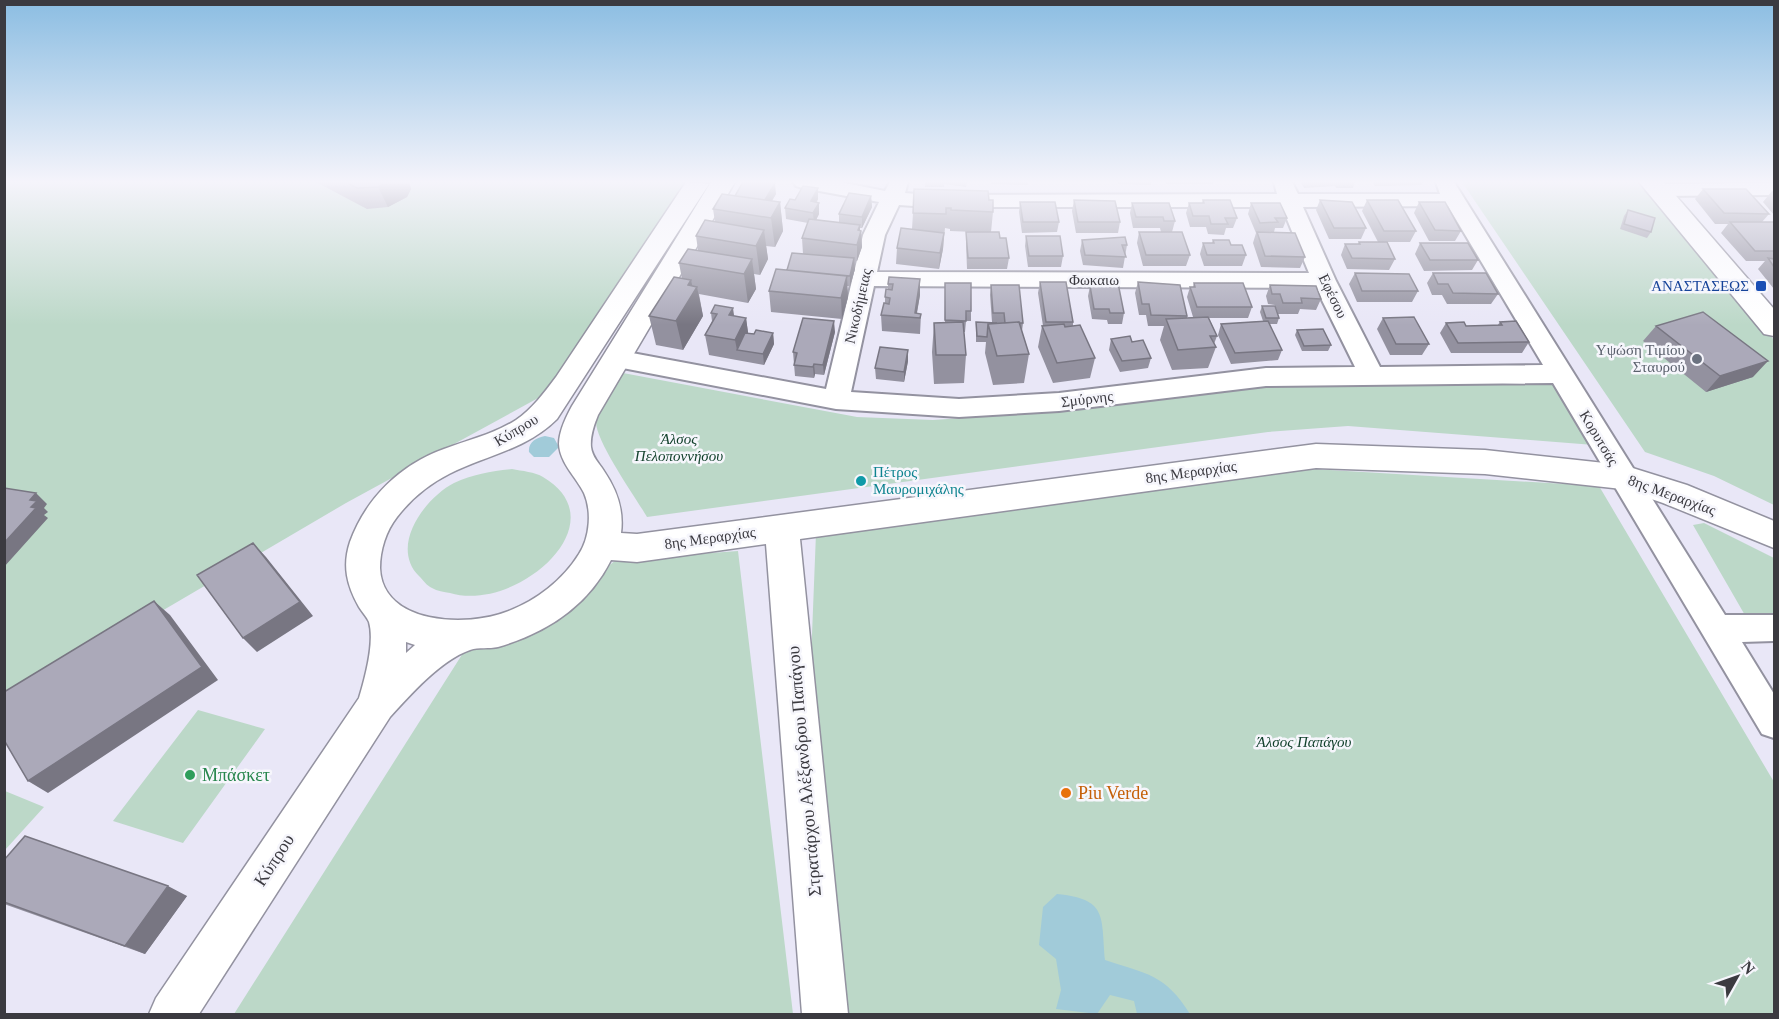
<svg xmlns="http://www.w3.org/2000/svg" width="1779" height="1019" viewBox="0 0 1779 1019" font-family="Georgia,serif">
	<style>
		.green { fill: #bcd8c8 }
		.water { fill: #a1cbd9 }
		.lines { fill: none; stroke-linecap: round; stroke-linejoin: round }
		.street-casing { stroke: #9392a0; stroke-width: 4 }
		.secondary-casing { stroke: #9392a0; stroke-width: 3 }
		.street { fill: #fff; fill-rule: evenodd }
		.secondary { fill: #fff; fill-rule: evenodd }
		.wall { fill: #93919f }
		.shaded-wall { fill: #787682 }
		.building { fill: #aba9b9; stroke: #787682; stroke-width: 1.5 }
		.transit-dot { fill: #1a4fb4; stroke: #f6f6fc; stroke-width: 2 }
		.worship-dot { fill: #6b7280; stroke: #f6f6fc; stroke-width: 2 }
		.culture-dot { fill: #0f9aa8; stroke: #f6f6fc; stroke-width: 2 }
		.leisure-dot { fill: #2e9e5b; stroke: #f6f6fc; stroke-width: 2 }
		.food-dot { fill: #e8710a; stroke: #f6f6fc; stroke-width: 2 }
		.labels { text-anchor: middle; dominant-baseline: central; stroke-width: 5; stroke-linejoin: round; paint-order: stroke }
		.street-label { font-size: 15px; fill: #3b3a40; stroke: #f6f6fc }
		.transit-label { font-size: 15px; fill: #164399; stroke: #f6f6fc; text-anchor: end }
		.worship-label { font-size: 15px; fill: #5b616d; stroke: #f6f6fc; text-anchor: end }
		.park-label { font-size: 15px; font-style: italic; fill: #12412c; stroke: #f6f6fc }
		.culture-label { font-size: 15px; fill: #0d838f; stroke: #f6f6fc; text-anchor: start }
		.near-street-label { font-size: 18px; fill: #3b3a40; stroke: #f6f6fc }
		.near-leisure-label { font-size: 18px; fill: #27864d; stroke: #f6f6fc; text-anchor: start }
		.near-food-label { font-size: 18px; fill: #c56008; stroke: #f6f6fc; text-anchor: start }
	</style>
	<rect width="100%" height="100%" fill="#e9e7f7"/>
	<path class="green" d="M4,182H687L551,391L346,503L5,703Z
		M1462,182H1648L1774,340V505L1714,476L1645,452Z
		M623,373L857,417L933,420L1068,411L1269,387L1371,384H1558L1594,445L1348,426L1268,432L647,517C636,498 596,442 596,422C597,405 614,387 623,373Z
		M1296,468L1599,486L1774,782V1014H844L808,736L816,533Z
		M512,469C522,471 535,472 543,477C621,523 516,613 450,593C444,592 437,591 432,588C427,586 423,580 419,576C389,546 425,498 454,483C473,474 492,471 512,469Z
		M1704,523L1774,558V615L1746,617L1693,525Z
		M738,551L793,1014H234L470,642L545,616L616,560Z
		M198,710L265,729L183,843L113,821Z
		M5,791L44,807L5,850Z"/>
	<path class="water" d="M545,436L554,438L559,447L549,457H534L529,452C528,442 536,438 545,436Z
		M1057,894C1108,899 1101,916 1105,960C1147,974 1165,974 1190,1014H1137L1134,1001L1110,995L1097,1014L1056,1009L1061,990L1056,959L1039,945L1043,907Z"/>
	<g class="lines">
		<defs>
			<path id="street" d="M793,182H840L885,191L890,182H908L905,193L929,195L1277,194L1274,182H1292L1298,194H1440L1436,182H1454L1725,615H1774V641L1742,642L1774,694V738L1762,734L1553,383L1266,386L1059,411L959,417L836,409L607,365L603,359L607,353L616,350L826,389L863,235L879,202L803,188L796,186ZM899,205L929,207H1282L1309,273L877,272L885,235ZM1448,206L1543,365L1380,367L1336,281L1303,207ZM874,286L1316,288L1355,367L1266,368L1059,393L959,399L851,392Z
				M1774,183V195L1657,196L1650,194L1646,190L1650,186L1657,184Z"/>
			<path id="secondary" d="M686,182L709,184L557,419C526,450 486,455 449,474C429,484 411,499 397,517C386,531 380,550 380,568C382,625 467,627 506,612C536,601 563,580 579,554C590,537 592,511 584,493C576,477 560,463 559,444C559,431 566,417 572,406L711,182H735L598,415C594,425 590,436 591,447C592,457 599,463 604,471C617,490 624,510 621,533L637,534L1316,444L1485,450L1623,465L1687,485L1774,521V548L1663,503L1622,489L1485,474L1316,468L800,539L848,1014H802L766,544L637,562L611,560C588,606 546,633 498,647C489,649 479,647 470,650C441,660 410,695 390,717L199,1014H149L156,998L359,698C365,678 375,642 369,622C367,617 362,612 359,607C347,586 342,566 350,542C366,498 400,465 444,449C468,440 494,434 516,420C532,409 544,393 556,377ZM406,642L415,645L406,653Z
				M1639,182H1664L1774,309V336L1764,334Z"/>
		</defs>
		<use href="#street" class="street-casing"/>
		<use href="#secondary" class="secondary-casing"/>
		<use href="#street" class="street"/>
		<use href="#secondary" class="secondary"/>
	</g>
	<path class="wall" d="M316,182H409L411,189L407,197L388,207L367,209Z
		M925,182H967L966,187L944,184V187H925Z
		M991,182H1028V185L991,184Z
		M1118,182H1151V185L1118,184Z
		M1166,182H1213V184H1166Z
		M1301,182H1355L1353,188H1336L1335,186L1304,188Z
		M1373,182H1423L1422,185L1375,186Z
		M1703,189L1769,214L1762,222H1774V289L1758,269L1765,261H1746L1721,233L1728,224H1715L1695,199Z
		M1772,191H1774V215L1763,202Z
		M776,194L772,201L780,202L783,231L775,247L766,246L768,259L760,275L754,274L756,289L748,303L699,294L703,316L683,350L656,345L649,316L682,279L679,263L698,250L696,236L715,222L713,209L735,196Z
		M871,196L872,207L862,228H860V230L861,231L862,247L857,261H855V269L850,286H847L848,297L842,319L771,312L769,291L803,254L802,238L808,223L786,219L785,208L795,200L818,199L817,202L819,214L816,220L839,223V214Z
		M989,200L993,212L991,232L1000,238L1009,258L1007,269H967L966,243V232H975L950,231V229L945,228L943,249L939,269L896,264L897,248L912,229L913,213Z
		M1074,200L1120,222L1118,233H1076L1072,211Z
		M1203,200L1237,218L1233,228H1226L1224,235L1208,234L1206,227H1190L1186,213L1189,203H1202Z
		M1320,200L1366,228L1361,239H1329L1316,210Z
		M1367,200L1416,231L1410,242H1381L1395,259L1389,270L1347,269L1341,255L1345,244H1358L1359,242H1378L1362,211Z
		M1020,202L1059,222L1057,232L1022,233L1019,212Z
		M1419,202L1461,231L1455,241H1429L1414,213Z
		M1132,203L1175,221L1172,232H1161L1160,228H1133L1130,213Z
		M1251,203L1287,218L1283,228H1275L1274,232L1305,257L1300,268L1261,267L1253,243L1256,233L1248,214Z
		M1628,210L1651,232L1647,238L1620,229L1624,216Z
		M1139,232L1190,255L1186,266H1143L1137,243Z
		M1026,236L1063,256L1061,267H1028L1025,246Z
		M1082,240L1127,245L1123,268L1083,265L1080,251Z
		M1213,240L1231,245L1246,255L1242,266H1204L1200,254L1203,243H1212Z
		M1420,243L1478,260L1472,270L1424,271L1415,254Z
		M1355,273L1418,291L1412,302H1357L1349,284Z
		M1433,273L1498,294L1491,304H1447L1442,295H1432L1427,283Z
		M920,279V295L917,313L921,314L920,334L882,331L881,315L885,303V297L888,289V284Z
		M1040,282L1073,322V326L1095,358L1090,378L1053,383L1038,347L1042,326H1043L1038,293Z
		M1138,282L1187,316V318L1193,317L1187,297L1190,287H1193L1194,283L1252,307L1248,318H1209L1217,336L1214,344L1216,347L1208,368L1172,370L1160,340L1164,326H1148L1146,315H1139L1135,293Z
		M945,283L971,311V321H966L965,332H964L966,355L964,383L934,384L932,352L934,323L945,322Z
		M1102,283L1124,313L1122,324H1108L1107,320L1092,319L1088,296L1090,286H1102Z
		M991,285L1023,323L1022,331L1029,354L1024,383L993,385L985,353L986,342H976V322H992L990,295Z
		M1270,285L1321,299L1316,310L1300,309L1298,314H1278L1275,305L1268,304L1266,296Z
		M1262,306L1279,318L1277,324H1269L1282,350L1278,360L1231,364L1218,335L1221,324L1263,321L1260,312Z
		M711,313L746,318L748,333L754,334L773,333L774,344L764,365L709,355L705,335L712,321Z
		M1383,318L1429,344L1422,355H1390L1377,329Z
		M1500,322L1529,342L1522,353H1451L1440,333L1446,323L1466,326H1497Z
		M1656,326L1753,377L1706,392L1643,341Z
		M1297,330L1331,345L1328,351H1302L1295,335Z
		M835,332L824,375L815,374L814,378L795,376L793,352Z
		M1111,339L1132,342L1151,358L1148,368L1120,372L1109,350Z
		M908,361L904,382L876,379L875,368Z
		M4,860L187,896L145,954L4,904Z"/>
	<path class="shaded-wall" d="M386,182H409L411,189L407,197L388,207L378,187Z
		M775,183L776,194L763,215L762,204Z
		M818,188V199L811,212V201Z
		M871,196L872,207L862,228V217Z
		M780,202L783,231L775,247L771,218Z
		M819,203V214L814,224L813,213Z
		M860,225V235L861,231L862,247L857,261V245L858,230Z
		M764,230L768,259L760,275L756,246Z
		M944,233L943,249L939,269L940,253Z
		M854,258L855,269L850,286V276Z
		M752,259L756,289L748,303L744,274Z
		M847,276L848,297L842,319L841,298Z
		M920,279V295L916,317L915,313Z
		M691,280L694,293L697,287L703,316L683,350L676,321L688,285Z
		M733,308L736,329L729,315Z
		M746,318L749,339L737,350L735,340Z
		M834,321L835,332L824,375L823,365Z
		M773,333L774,344L764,365L763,354Z
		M908,350V361L904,382V372Z
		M1768,361L1753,377L1706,392L1720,376Z
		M814,364L815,374L814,378L813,367Z
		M36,493L47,504L44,508L48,512L44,515L48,518L4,567V543L31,507L30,500Z
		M253,543L266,557L313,616L257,652L243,638Z
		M154,601L170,615L218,680L48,793L28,781Z
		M168,886L187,896L145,954L125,946Z"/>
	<path class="building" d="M346,182H386L378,187L357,188Z
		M743,182H773L775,183L765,200L735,196Z
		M803,186L818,188L811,201L819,203L813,213L785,208L790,199L795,200Z
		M914,189L988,191L989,200H993V212L951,210V208H946V214L913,213Z
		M1703,189H1746L1769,214L1724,213Z
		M849,193L871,196L862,217L839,214Z
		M722,194L780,202L771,218L713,209Z
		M1074,200L1115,201L1120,222H1078Z
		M1203,200H1230L1237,218H1225L1228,224H1211L1209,216H1193L1189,203H1204Z
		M1320,200L1352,202L1366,228H1334Z
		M1367,200H1398L1416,231H1384Z
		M1020,202H1055L1059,222H1023Z
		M1419,202H1445L1461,231L1435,230Z
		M1132,203H1169L1175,221H1164L1163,217H1136Z
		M1251,203H1280L1287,218H1275L1278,222L1260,223Z
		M1628,210L1655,218L1651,232L1624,224Z
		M809,219L860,225L858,230L861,231L857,245L802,238Z
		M705,220L764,230L756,246L696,236Z
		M1730,222H1774V251H1755Z
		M901,228L944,233L940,253L897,248Z
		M966,232H999L1000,238H1006L1009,258H968Z
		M1139,232H1182L1190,255H1146Z
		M1257,232L1295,233L1305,257L1265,256Z
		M1026,236H1060L1063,256H1029Z
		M1125,237L1127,245H1122L1126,257L1085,255L1082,240Z
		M1213,240H1229L1231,245H1242L1246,255H1207L1203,243H1214Z
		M1359,242H1387L1395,259L1352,258L1345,244H1360Z
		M1420,243H1468L1478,260H1430Z
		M688,249L752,259L744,274L679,263Z
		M792,253L854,258L850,276L787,270Z
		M1768,258L1774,259V267Z
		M776,269L847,276L841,298L769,291Z
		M1355,273L1409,274L1418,291H1362Z
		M1433,273H1486L1498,294L1453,293L1448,284H1438Z
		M674,277L691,280L688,285L697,287L676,321L649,316Z
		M889,277L920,279L915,313L921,314L920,318L881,315L884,303L889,304L890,298L885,297L886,289L892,290L893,284H888Z
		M1040,282H1066L1073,322H1046Z
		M1138,282L1180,285L1187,316L1151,315L1149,304H1142Z
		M945,283H971V311H966V321L945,320Z
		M1102,283H1118L1124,313H1110L1109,309H1094L1090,286H1102Z
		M1194,283H1243L1252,307H1197L1190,287H1195Z
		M991,285H1019L1023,323H1020L1019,322L1005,323L1004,313H993Z
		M1270,285L1316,286L1321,299L1301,298L1302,303H1283L1280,294H1272Z
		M715,305L733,308L729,315L746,318L735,340L705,335L717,314L711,313Z
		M1262,306H1275L1279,318H1266Z
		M1703,312L1768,361L1720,376L1656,326Z
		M1208,317L1217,336H1210L1216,347L1178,350L1166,319Z
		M1414,317L1429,344H1396L1383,318Z
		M803,318L834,321L823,365L814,364L813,367L794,365L797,353L793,352Z
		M1268,321L1282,350L1235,353L1221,324Z
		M1516,321L1529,342L1458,343L1446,323L1464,322L1466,326L1502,325L1500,322Z
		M963,322L966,355H936L934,323Z
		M976,322L997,323L988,324L987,337L977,336Z
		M1019,322L1029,354L997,356L988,324Z
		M1064,324L1065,327L1080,325L1095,358L1057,363L1042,326Z
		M1323,329L1331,345L1304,346L1297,330Z
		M756,330L773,333L763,354L737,350L745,333L754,334Z
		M1130,336L1132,342L1143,340L1151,358L1122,361L1111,339Z
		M880,347L908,350L904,372L875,368Z
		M4,488L36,493L30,500L37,501L31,507L36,508L4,543Z
		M253,543L300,602L243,638L197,575Z
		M154,601L202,667L28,781L4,740V692Z
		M25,836L168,886L125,946L4,902V860Z"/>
	<linearGradient id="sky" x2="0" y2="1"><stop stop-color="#8bbde2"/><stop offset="0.56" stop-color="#f5f4fb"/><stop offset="1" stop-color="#f5f4fb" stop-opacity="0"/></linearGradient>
	<rect width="1779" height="325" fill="url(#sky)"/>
	<rect class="transit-dot" x="1755" y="280" width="12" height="12" rx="3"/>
	<circle class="worship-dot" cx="1697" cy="359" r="6"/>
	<circle class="culture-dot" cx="861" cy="481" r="6"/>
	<circle class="leisure-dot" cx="190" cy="775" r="6"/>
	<circle class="food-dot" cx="1066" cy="793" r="6"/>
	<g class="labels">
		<g class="street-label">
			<text x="1094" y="280">Φωκαιω</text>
			<text transform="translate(1333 296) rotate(64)">Εφέσου</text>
			<text transform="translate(858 306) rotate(-77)">Νικοδήμειας</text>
			<text transform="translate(1087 399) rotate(-7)">Σμύρνης</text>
			<text transform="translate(516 430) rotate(-31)">Κύπρου</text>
			<text transform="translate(1599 438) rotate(59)">Κορυτσάς</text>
			<text transform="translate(1191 472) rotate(-8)">8ης Μεραρχίας</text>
			<text transform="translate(1672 495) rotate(20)">8ης Μεραρχίας</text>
			<text transform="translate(710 538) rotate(-8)">8ης Μεραρχίας</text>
		</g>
		<g class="transit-label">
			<text x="1749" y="286">ΑΝΑΣΤΑΣΕΩΣ</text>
		</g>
		<g class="worship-label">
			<text x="1685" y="350">Υψώση Τιμίου<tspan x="1685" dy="17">Σταυρού</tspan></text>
		</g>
		<g class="park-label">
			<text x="679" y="439">Άλσος<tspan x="679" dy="17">Πελοποννήσου</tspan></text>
			<text x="1304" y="742">Άλσος Παπάγου</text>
		</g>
		<g class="culture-label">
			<text x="873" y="472">Πέτρος<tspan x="873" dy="17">Μαυρομιχάλης</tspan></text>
		</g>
		<g class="near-street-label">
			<text transform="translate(804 771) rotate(-95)">Στρατάρχου Αλέξανδρου Παπάγου</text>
			<text transform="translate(274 860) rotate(-57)">Κύπρου</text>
		</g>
		<g class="near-leisure-label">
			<text x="202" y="775">Μπάσκετ</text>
		</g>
		<g class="near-food-label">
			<text x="1078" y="793">Piu Verde</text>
		</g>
	</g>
	<rect width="1779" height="1019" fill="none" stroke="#3b3a40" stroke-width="12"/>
	<g transform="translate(1737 977) rotate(50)" stroke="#f6f6fc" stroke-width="4.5" paint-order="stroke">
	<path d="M0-4.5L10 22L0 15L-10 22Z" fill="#3b3a40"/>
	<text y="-9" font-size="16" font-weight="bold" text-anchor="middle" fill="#3b3a40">N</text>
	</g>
</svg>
